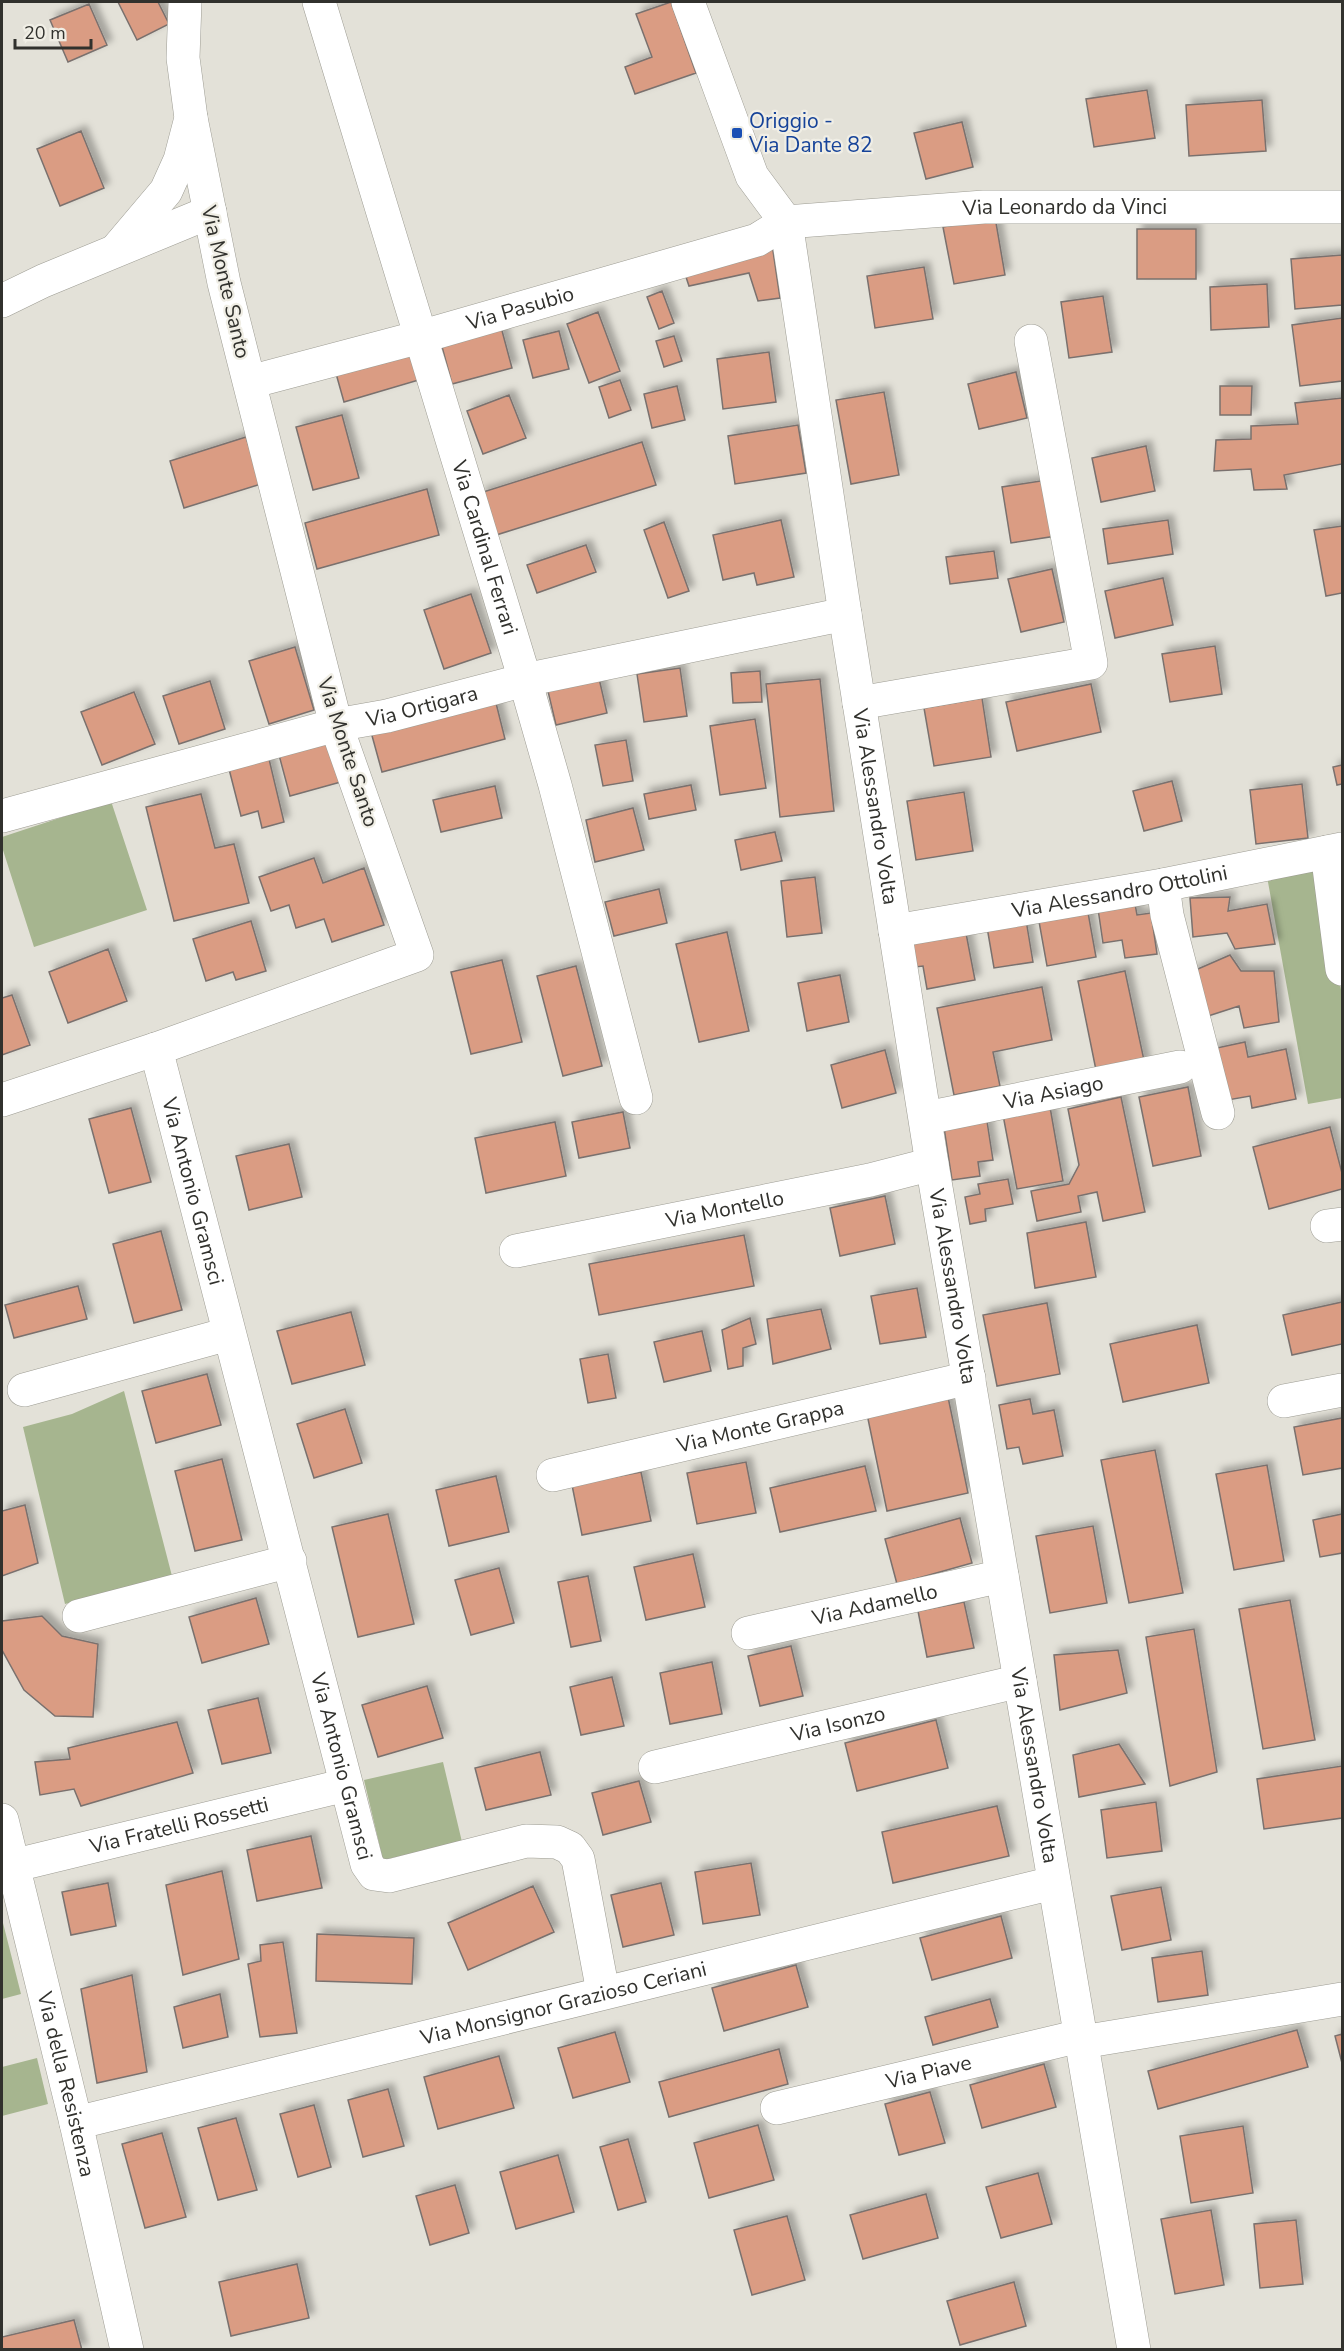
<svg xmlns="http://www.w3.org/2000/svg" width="1344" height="2351" viewBox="0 0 1344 2351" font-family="'Nunito Sans',sans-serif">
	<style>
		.green { fill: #a6b58f }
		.building { fill: #da9c83; stroke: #7a716e; stroke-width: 1.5; filter: url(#shadow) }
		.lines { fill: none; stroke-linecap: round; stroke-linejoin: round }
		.minor-casing { stroke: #9d9c93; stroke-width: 34 }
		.minor { stroke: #fff; stroke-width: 33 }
		.transit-dot { fill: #1a4fb4; stroke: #f0eee5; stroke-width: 2 }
		.labels { text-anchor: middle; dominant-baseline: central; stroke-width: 4.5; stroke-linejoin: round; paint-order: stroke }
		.transit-label { font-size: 21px; fill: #164399; stroke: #f0eee5; text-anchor: start }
		.street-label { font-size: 21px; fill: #31312d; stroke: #f0eee5 }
	</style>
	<defs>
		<filter id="shadow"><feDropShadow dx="5.5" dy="-5.5" stdDeviation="3" flood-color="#0004"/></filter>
	</defs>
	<rect width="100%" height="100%" fill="#e3e1d8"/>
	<path class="green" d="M111,801L147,910L34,947L2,847V837Z
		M1318,862L1342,995V1098L1308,1104L1266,871Z
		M124,1391L172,1576L65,1604L23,1427L72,1414Z
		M443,1762L462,1842L383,1860L364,1780Z
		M2,1919L21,1994L2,1999Z
		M37,2058L48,2104L2,2116V2067Z"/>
	<path class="building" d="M118,2H158L169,24L137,40Z
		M671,2L696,73L635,94L625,67L652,57L636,14Z
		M89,4L107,45L68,62L50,20Z
		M1147,90L1155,138L1094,147L1086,99Z
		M1262,100L1266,151L1189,156L1186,105Z
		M962,122L973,167L926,179L914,133Z
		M81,131L104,188L60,206L37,149Z
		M995,217L1005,275L954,284L943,227Z
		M1137,229H1196V279H1137Z
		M772,244L780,298L758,301L749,273L689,286L683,268Z
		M1342,255V305L1295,309L1291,259Z
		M924,267L933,319L875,328L867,276Z
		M1267,284L1269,327L1211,330L1210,287Z
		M662,291L674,323L659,329L647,297Z
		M1103,296L1112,352L1069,358L1061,302Z
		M598,312L620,371L589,383L567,324Z
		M1342,318V381L1300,386L1292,325Z
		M501,327L512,368L452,384L441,343Z
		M559,331L569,369L533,378L523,340Z
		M674,336L682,361L664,367L656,341Z
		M413,348L422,379L344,402L335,370Z
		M769,352L776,402L723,409L717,359Z
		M1016,372L1027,418L979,429L968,384Z
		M620,380L631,410L609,418L599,387Z
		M677,386L685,420L652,428L644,394Z
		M1220,386H1252L1251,415H1220Z
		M884,392L899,475L851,484L836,400Z
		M509,395L526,438L483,454L467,411Z
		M1342,398V464L1284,475L1287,489L1254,490L1251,469L1214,471L1216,440L1251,439V426L1298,424L1295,403Z
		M342,415L359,478L313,490L296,427Z
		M798,425L806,473L735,484L728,436Z
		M246,437L261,484L184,508L170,461Z
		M642,442L656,485L493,536L480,493Z
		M1146,446L1155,491L1101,502L1092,458Z
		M1047,480L1056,536L1011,543L1002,487Z
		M427,489L439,535L317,569L305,523Z
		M781,520L794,577L757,585L754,573L723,580L713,535Z
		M1168,520L1173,554L1108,564L1103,529Z
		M664,522L689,591L668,598L644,530Z
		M1342,526V593L1326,596L1314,530Z
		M586,545L596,572L537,593L527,565Z
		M994,551L998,578L950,584L946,557Z
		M1052,569L1064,622L1021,632L1008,579Z
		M1163,578L1173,625L1115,638L1105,591Z
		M471,594L491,653L444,669L424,610Z
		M1215,646L1222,694L1170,702L1162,654Z
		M295,647L314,710L269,724L249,661Z
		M680,668L687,716L644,722L637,674Z
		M760,671L762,702L733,703L731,673Z
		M598,674L607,713L556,725L547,687Z
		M820,679L834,811L780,817L766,684Z
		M210,681L225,729L179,744L163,696Z
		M1091,684L1101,732L1017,751L1006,702Z
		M134,692L155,744L102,765L81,712Z
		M982,698L991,757L934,766L924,708Z
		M495,699L505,739L382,772L371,732Z
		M755,719L766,788L720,795L710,726Z
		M337,740L348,780L290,796L279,755Z
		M626,740L633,781L603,786L595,745Z
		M269,759L284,822L262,828L258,811L241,816L229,769Z
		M1342,765V784L1337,785L1333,767Z
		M1172,781L1182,821L1144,831L1133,791Z
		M1302,784L1308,838L1256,844L1250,790Z
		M691,785L696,810L649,819L644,794Z
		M495,786L502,818L441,832L433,800Z
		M964,792L973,851L916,860L907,801Z
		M201,794L215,848L234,844L249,903L174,921L146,807Z
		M633,808L644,850L595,862L586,820Z
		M775,832L782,861L741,870L735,840Z
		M314,858L323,883L364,868L384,925L332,942L324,919L296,928L289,905L271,911L259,877Z
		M815,877L822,933L787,937L781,881Z
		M659,889L667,923L614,936L605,902Z
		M1230,897L1228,911L1267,904L1275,944L1235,949L1227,933L1193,937L1190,898Z
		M1135,904L1137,915L1151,913L1157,954L1125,958L1122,940L1103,943L1098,909Z
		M1087,907L1096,957L1047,966L1038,916Z
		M1026,920L1033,962L994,968L987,927Z
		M251,921L266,971L236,980L233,972L206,981L193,939Z
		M965,928L975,980L927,989L923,966L915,967L909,939Z
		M727,932L749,1031L699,1042L676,944Z
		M108,949L127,1001L68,1023L49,972Z
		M1230,955L1241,971H1274L1279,1022L1244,1028L1239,1006L1202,1018L1191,972Z
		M502,960L522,1042L471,1054L451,972Z
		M576,966L602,1066L563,1076L537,976Z
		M1125,971L1145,1065L1097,1075L1078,981Z
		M840,975L849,1022L807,1031L798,983Z
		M1042,987L1052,1040L993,1052L1000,1086L954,1095L937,1008Z
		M12,995L30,1045L2,1055V998Z
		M1245,1042L1248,1057L1286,1049L1296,1099L1252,1108L1250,1096L1222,1101L1212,1049Z
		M885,1050L896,1093L842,1108L831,1065Z
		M1188,1087L1201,1156L1153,1166L1139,1097Z
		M1121,1097L1145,1212L1103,1221L1097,1192L1078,1196L1081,1212L1037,1221L1031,1191L1069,1184L1079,1165L1068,1109Z
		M1050,1107L1063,1181L1017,1189L1003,1115Z
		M131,1108L151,1182L109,1193L89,1119Z
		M623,1112L630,1148L579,1158L572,1122Z
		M986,1115L993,1160L978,1162L980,1176L952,1180L943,1121Z
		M555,1122L566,1176L486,1193L475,1138Z
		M1330,1127L1342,1173V1189L1269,1209L1253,1147Z
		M289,1144L302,1197L249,1210L236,1156Z
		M1008,1179L1013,1204L985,1209L986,1221L970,1224L965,1197L980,1194L978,1184Z
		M885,1196L895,1244L840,1256L830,1208Z
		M1086,1222L1096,1277L1035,1288L1027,1233Z
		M161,1231L182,1310L134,1323L113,1244Z
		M744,1235L754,1286L599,1315L589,1264Z
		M78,1286L87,1319L14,1338L5,1305Z
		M917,1288L926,1337L880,1344L871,1296Z
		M1342,1302V1344L1292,1355L1283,1315Z
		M1047,1303L1060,1374L997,1386L983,1315Z
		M821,1309L831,1349L773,1364L767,1319Z
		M351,1312L365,1365L292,1384L277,1331Z
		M750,1318L756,1344L743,1348V1366L728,1369L722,1330Z
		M1197,1325L1209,1383L1123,1402L1110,1344Z
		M702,1331L711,1371L664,1382L654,1342Z
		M608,1354L616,1398L588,1403L580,1359Z
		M207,1374L221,1425L156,1443L142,1391Z
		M948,1397L968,1493L887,1511L867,1414Z
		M1030,1399L1033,1414L1054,1410L1063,1456L1023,1464L1019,1447L1007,1449L999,1405Z
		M345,1409L362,1463L314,1478L297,1424Z
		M1342,1418V1468L1303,1475L1294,1427Z
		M1155,1450L1183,1593L1129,1603L1101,1460Z
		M222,1459L242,1540L195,1551L175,1471Z
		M746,1462L756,1513L697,1524L687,1473Z
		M1267,1465L1284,1561L1234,1570L1216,1474Z
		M865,1466L876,1511L780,1532L770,1488Z
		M641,1472L651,1521L582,1535L572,1485Z
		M496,1476L509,1532L449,1546L436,1490Z
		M25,1505L38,1563L2,1576V1511Z
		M388,1514L414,1624L358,1637L332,1527Z
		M1342,1514V1553L1320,1557L1313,1520Z
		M960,1518L972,1563L897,1584L885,1539Z
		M1093,1526L1107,1603L1050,1613L1036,1536Z
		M693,1554L705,1607L646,1620L634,1567Z
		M499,1568L514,1623L471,1635L455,1580Z
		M588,1576L601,1641L571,1647L558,1582Z
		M256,1598L269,1644L202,1663L189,1617Z
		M1290,1600L1315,1740L1263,1749L1239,1609Z
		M964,1602L974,1648L927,1657L918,1611Z
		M42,1616L62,1636L98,1644L93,1717L55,1716L24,1690L2,1650V1621Z
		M1194,1629L1217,1772L1170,1786L1146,1637Z
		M791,1646L803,1696L760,1706L748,1656Z
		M1118,1650L1127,1693L1060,1710L1054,1655Z
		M712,1662L722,1714L670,1724L660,1673Z
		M612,1677L624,1726L581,1735L570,1687Z
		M427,1686L443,1738L378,1757L362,1705Z
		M258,1698L271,1753L222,1764L208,1710Z
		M936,1720L948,1768L857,1791L845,1743Z
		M177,1722L193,1773L81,1806L74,1789L40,1795L35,1762L70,1759L68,1748Z
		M1119,1744L1145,1784L1079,1797L1073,1755Z
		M540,1752L551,1795L486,1810L475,1768Z
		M1342,1766V1818L1264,1829L1257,1779Z
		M639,1781L651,1822L603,1835L592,1793Z
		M1156,1802L1162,1851L1107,1858L1101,1810Z
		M997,1806L1009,1856L893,1883L882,1832Z
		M311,1836L322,1888L257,1901L247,1850Z
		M751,1863L760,1915L703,1924L695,1872Z
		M222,1871L239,1959L183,1975L166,1885Z
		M108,1883L116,1926L71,1935L62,1892Z
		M661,1883L674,1935L623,1947L611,1895Z
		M533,1886L554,1932L468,1970L448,1923Z
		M1161,1887L1171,1940L1122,1950L1111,1896Z
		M1001,1916L1012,1958L932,1980L920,1938Z
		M317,1934L414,1938L412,1984L316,1981Z
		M283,1942L297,2033L260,2037L248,1964L261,1961L260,1945Z
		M1202,1951L1208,1995L1158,2002L1152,1958Z
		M796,1965L808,2007L724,2031L712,1988Z
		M132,1975L147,2072L97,2083L81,1989Z
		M220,1994L228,2037L183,2048L174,2007Z
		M990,1999L998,2027L933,2045L925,2017Z
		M1297,2030L1308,2067L1158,2109L1148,2071Z
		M615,2032L630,2082L573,2098L558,2048Z
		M1342,2034V2063L1335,2036Z
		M779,2049L788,2084L669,2117L659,2082Z
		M499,2056L514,2108L438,2129L424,2077Z
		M1044,2064L1056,2107L982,2128L970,2085Z
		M388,2089L404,2146L363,2157L348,2100Z
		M930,2092L945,2143L899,2155L885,2104Z
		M314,2105L331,2167L298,2177L280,2114Z
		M236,2118L257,2190L218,2200L198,2128Z
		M758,2125L774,2180L709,2198L694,2143Z
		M1243,2126L1253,2193L1191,2203L1180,2136Z
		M162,2133L186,2217L145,2228L122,2144Z
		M628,2139L646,2202L618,2210L600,2147Z
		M558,2155L574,2212L516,2229L500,2172Z
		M1038,2173L1052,2224L1001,2238L986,2187Z
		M455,2185L469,2233L430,2245L416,2196Z
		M926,2194L938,2238L863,2259L850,2215Z
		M1211,2210L1224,2285L1175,2294L1161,2219Z
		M787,2216L805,2280L752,2295L734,2230Z
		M1296,2220L1303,2284L1260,2288L1254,2224Z
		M297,2264L309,2318L231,2336L219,2282Z
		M1014,2282L1026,2326L960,2345L947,2301Z
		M74,2320L82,2350H2V2337Z"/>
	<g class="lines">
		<defs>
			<g id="minor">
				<path id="s1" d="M319,2L525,680L555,785L636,1098"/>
				<path id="s2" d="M688,2L752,176L786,222L845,614L932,1164L1134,2350"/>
				<path d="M117,249L166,191L180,160L191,118L183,58L185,2"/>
				<path d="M2,301L43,281L210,212"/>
				<path id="s3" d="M250,382L420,337L757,240L786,222L984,207H1342"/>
				<path d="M859,703L1091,663L1031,341"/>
				<path id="s4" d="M2,816L336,725L387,716L525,680L845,614"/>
				<path d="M1327,852L1342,969"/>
				<path d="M1163,885L1167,915L1218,1113"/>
				<path id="s5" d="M895,931L1163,885L1342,849"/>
				<path id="s6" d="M156,1049L367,1864L374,1874L389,1876L526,1841L557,1842L570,1848L578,1859L603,1992"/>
				<path d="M2,1100L156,1049L417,955L336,725L224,283L191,118"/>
				<path id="s7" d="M926,1118L1180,1067"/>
				<path d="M1327,1226L1342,1224"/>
				<path id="s8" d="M516,1251L870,1180L932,1164"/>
				<path d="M24,1390L228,1334"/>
				<path d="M1284,1401L1342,1390"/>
				<path id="s9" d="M553,1475L969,1378"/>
				<path d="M79,1616L290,1561"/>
				<path id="s10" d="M748,1633L1002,1576"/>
				<path id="s11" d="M655,1767L1020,1681"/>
				<path id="s12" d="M2,1820L76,2123L127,2350"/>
				<path id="s13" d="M12,1866L346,1785"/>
				<path d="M1082,2042L1342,1999"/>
				<path id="s14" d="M777,2108L1080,2036"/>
				<path id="s15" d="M76,2123L1053,1883"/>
			</g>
		</defs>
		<use href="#minor" class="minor-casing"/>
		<use href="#minor" class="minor"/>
	</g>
	<rect class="transit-dot" x="731" y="127" width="12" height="12" rx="3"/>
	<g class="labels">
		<g class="transit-label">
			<text x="749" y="121">Origgio -<tspan x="749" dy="24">Via Dante 82</tspan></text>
		</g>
		<g class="street-label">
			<text stroke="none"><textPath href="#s3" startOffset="840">Via Leonardo da Vinci</textPath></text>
			<text transform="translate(226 282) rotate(77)">Via Monte Santo</text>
			<text stroke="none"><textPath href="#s3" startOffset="280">Via Pasubio</textPath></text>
			<text stroke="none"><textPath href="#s1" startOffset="570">Via Cardinal Ferrari</textPath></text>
			<text stroke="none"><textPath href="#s4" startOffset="434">Via Ortigara</textPath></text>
			<text transform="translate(348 752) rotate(72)">Via Monte Santo</text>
			<text stroke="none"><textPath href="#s2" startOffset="834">Via Alessandro Volta</textPath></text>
			<text stroke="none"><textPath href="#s5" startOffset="228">Via Alessandro Ottolini</textPath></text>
			<text stroke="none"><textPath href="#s7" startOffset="130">Via Asiago</textPath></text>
			<text stroke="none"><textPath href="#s6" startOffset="147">Via Antonio Gramsci</textPath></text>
			<text stroke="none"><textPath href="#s8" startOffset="213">Via Montello</textPath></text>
			<text stroke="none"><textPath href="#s2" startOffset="1320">Via Alessandro Volta</textPath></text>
			<text stroke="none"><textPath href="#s9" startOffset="213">Via Monte Grappa</textPath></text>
			<text stroke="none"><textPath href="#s10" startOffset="130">Via Adamello</textPath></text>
			<text stroke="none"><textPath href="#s11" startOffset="188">Via Isonzo</textPath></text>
			<text stroke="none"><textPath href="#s6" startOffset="741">Via Antonio Gramsci</textPath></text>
			<text stroke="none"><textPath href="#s2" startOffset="1806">Via Alessandro Volta</textPath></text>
			<text stroke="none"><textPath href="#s13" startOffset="172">Via Fratelli Rossetti</textPath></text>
			<text stroke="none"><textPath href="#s15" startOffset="502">Via Monsignor Grazioso Ceriani</textPath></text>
			<text stroke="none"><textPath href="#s14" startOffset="156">Via Piave</textPath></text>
			<text stroke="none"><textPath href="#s12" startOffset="272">Via della Resistenza</textPath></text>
		</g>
	</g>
	<rect width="1344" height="2351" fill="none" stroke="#31312d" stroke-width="6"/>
	<path d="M15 39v9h76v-9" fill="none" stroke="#31312d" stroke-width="3"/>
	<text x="24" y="39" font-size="18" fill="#31312d" stroke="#f0eee5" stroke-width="4.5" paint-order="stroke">20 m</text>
</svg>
